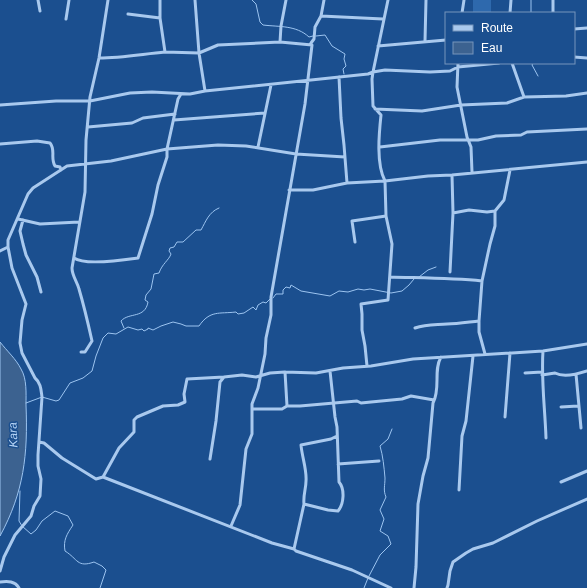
<svg xmlns="http://www.w3.org/2000/svg" width="587" height="588" viewBox="0 0 587 588" font-family="Helvetica,sans-serif">
	<style>
		.green { fill: #2e69ad }
		.water { fill: #3c6290; stroke: #9cc4f0 }
		.lines { fill: none; stroke-linecap: round; stroke-linejoin: round }
		.stream { stroke: #9cc4f0; stroke-width: 1 }
		.minor { stroke: #a9c9ee; stroke-width: 3 }
		.labels { text-anchor: middle; dominant-baseline: central; stroke-width: 3; stroke-linejoin: round; paint-order: stroke }
		.water-label { font-size: 12px; font-style: italic; fill: #b5d3f5; stroke: #1b4f8f }
	</style>
	<rect width="100%" height="100%" fill="#1b4f8f"/>
	<path class="green" d="M473,0H491V13H473Z"/>
	<path class="water" d="M0,342C7,351 16,359 21,369C27,379 26,393 26,405C28,454 24,492 0,536Z"/>
	<g class="lines">
		<path class="stream" d="M252,0L256,4L260,22L263,25C279,27 296,25 309,37L313,36
			M531,0V13
			M316,36L325,35L332,46L345,54L344,59L346,66L343,69L344,74
			M533,63L532,65L538,76
			M419,277L428,270L436,267
			M273,298L276,294H283V290L286,287L290,288L291,285L301,291L330,296L339,291L348,292L358,289L364,290L370,289L391,293L402,291L409,285L414,279
			M124,328L121,321C129,312 145,319 148,302L145,300L146,295L151,289L154,274L159,273C162,264 169,260 171,254L169,251L170,248L174,247L177,242H183L196,230H201C206,221 209,212 219,208
			M26,403L42,397L56,401L59,400L70,383L83,378L92,371L96,356L103,338L108,333L116,334L128,327L138,330L142,329L144,331L148,329V328L153,330L161,326L173,322L181,324L186,326H199C210,310 219,314 236,312L238,314L244,313L253,307L256,310L258,305L263,302L266,303L270,299
			M20,491L19,521L22,526L31,534L36,530L42,521L55,511L68,516L73,525C67,534 63,540 65,551C78,559 77,568 94,562L102,566L106,570L100,588
			M369,576L380,555L391,544L388,536L380,531L384,519L380,510L386,497C383,490 385,486 385,478C384,467 383,456 380,446L388,439L392,429
			M364,588L368,578"/>
		<path class="minor" d="M38,0L40,11
			M160,0V18L165,52L199,53L218,45L280,42L312,45L305,104L271,297V315L266,338L265,354L258,388L252,404V434L246,449L240,505L231,526
			M195,0L199,53L205,91
			M462,13L464,0
			M510,13L511,0
			M553,13V0
			M128,14L160,18
			M321,16L383,19
			M66,19L69,0
			M574,29L587,28
			M425,41L426,0
			M280,42L281,26L286,0
			M311,45V43L314,39L315,27L321,16L324,0
			M378,46L446,40
			M574,57L587,58
			M99,58C121,58 143,54 165,52
			M458,63L457,87L467,137L471,147L472,172
			M512,63L524,97L566,96L587,93
			M339,77L341,118L344,145L347,183
			M0,105L56,101H90L130,93L152,92L190,94L205,91L368,74L373,72L388,0
			M375,109L422,111L461,105L507,103L524,97
			M174,120L265,113
			M88,127L132,123L143,118L175,114
			M0,144L37,141L50,143C56,150 50,158 55,166L60,167L61,170
			M258,147L271,85
			M380,147L440,140H478L496,136L521,135L527,132L587,129
			M289,190H313L347,183L385,181L428,176L452,175L587,162
			M453,213L469,210L487,212L495,211L504,200L510,170
			M18,219L40,224L79,222
			M23,220L20,231L23,244L26,255L37,277L41,292
			M355,242L352,221L386,216
			M0,251L8,247
			M74,258C85,266 124,260 138,258L152,214L158,185L167,157V149L178,99L181,94
			M450,272L453,213L452,175
			M390,277C421,278 452,278 482,281
			M415,328C426,324 436,325 447,324C458,324 469,322 479,321
			M543,351C541,380 545,408 546,438
			M81,352H85L92,341C88,323 84,306 79,289C77,281 72,276 72,268L85,192L86,140L90,97L99,58L108,0
			M485,354L479,332V321L482,281L490,244L495,226V211
			M367,366L365,346L362,330V314L361,304L388,300L392,244L386,216L385,181C376,164 379,134 381,115L373,106L372,79L373,72L385,70L430,72L450,71L458,67L499,63
			M285,372L287,406H300L357,401L361,403L371,402L402,399L411,396L434,400
			M525,373L542,372
			M576,374L581,428
			M542,375L555,373C564,378 578,374 587,371
			M561,407L578,406
			M252,409H282L287,406
			M505,417L510,353
			M39,442L44,443L62,458L96,479L103,477L272,543L294,549L296,551L352,570L391,588
			M210,459L216,421L220,382L224,377L242,375L256,377L270,373L285,372L316,373L343,368L371,366L413,359L543,351L587,344
			M338,464L379,461
			M103,477L119,448L134,432V420L137,417L163,406L178,405L185,402L184,394L187,379L224,377
			M561,482L587,471
			M459,490L462,436L466,421L473,356
			M304,504L328,510L338,511C344,504 345,489 339,482L337,427L335,417L330,371
			M294,549L304,504C303,495 306,489 306,481C307,470 302,457 301,445L331,439L337,436
			M0,571L4,557L15,535L31,516L34,506L40,496L41,479L38,466V455L42,397C41,390 41,383 35,378L22,353L20,343L22,320L26,304L12,268L8,247V240L28,194L33,188L67,166L111,161L167,149L218,145L246,146L296,154L345,157
			M0,582C8,581 15,581 19,588
			M414,588L416,567L418,504L423,476L428,458L433,403C441,388 433,371 441,357
			M447,588L448,585L450,571L453,562L466,553L473,549L493,543L537,521L587,499"/>
	</g>
	<g class="labels">
		<g class="water-label">
			<text transform="translate(13 435) rotate(-92)">Kara</text>
		</g>
	</g>
	<rect x="445" y="12" width="130" height="52" fill="#1b4f8f" stroke="#7695bc"/>
	<rect x="453" y="25" width="20" height="6" fill="#a9c9ee" stroke="#7695bc"/>
	<text x="481" y="32" font-size="12" fill="#ffffff">Route</text>
	<rect x="453" y="42" width="20" height="12" fill="#3c6290" stroke="#7695bc"/>
	<text x="481" y="52" font-size="12" fill="#ffffff">Eau</text>
</svg>
